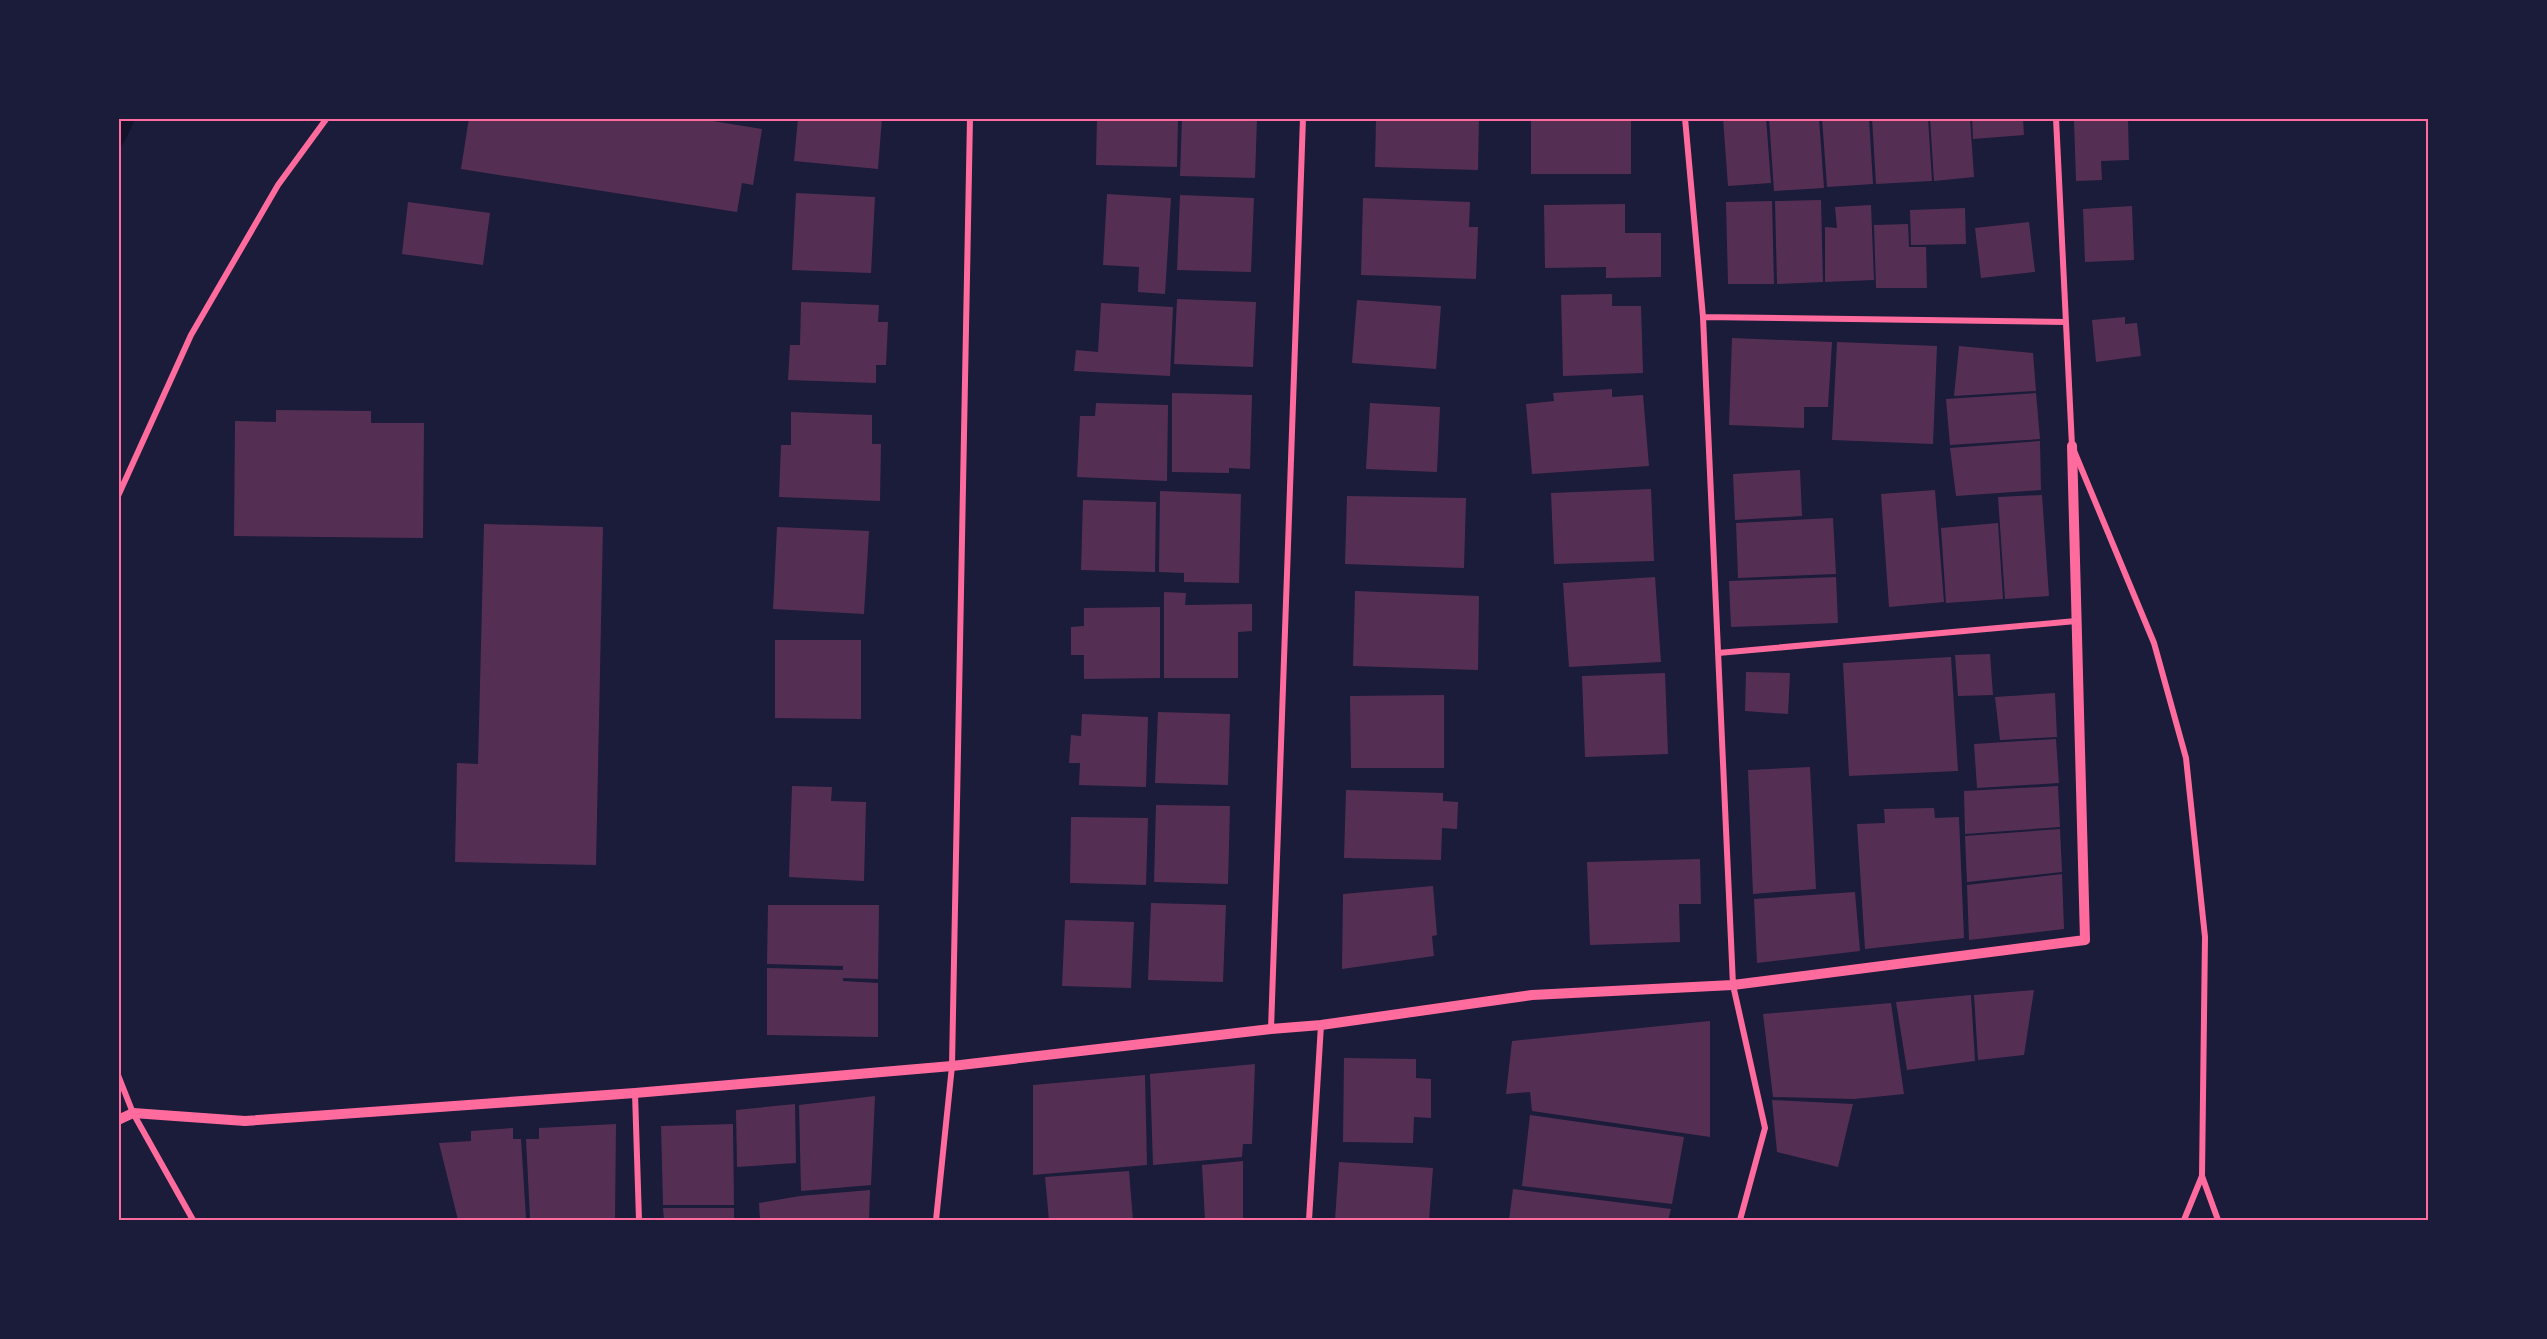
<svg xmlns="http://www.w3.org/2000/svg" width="2547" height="1339" viewBox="0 0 2547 1339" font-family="'Fira Sans Condensed',sans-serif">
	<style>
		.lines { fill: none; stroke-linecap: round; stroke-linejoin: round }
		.stream { stroke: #12122b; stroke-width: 14 }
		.building { fill: #542f53 }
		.minor { stroke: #ff6b9d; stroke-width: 6 }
		.tertiary { stroke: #ff6b9d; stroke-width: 10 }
		.neatline { fill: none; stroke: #ff6b9d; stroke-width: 2 }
	</style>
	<rect width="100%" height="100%" fill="#1b1b3a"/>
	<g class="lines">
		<path class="stream" d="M118,139L128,118"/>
	</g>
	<path class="building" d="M469,118H694L762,129L753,185L742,183L737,212L461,169Z
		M798,118H882L878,169L794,161Z
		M1097,118H1178L1177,167L1096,165Z
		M1182,118H1257L1255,178L1180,176Z
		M1376,118H1479L1478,170L1375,167Z
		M1531,118H1631V174H1531Z
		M1723,118H1766L1771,183L1728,186Z
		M1769,118H1819L1824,188L1774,191Z
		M1822,118H1869L1873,184L1827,187Z
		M1872,118H1928L1932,181L1876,184Z
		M1930,118H1970L1974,177L1934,181Z
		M1972,118H2023L2024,135L1973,139Z
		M2128,120L2129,160L2101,161L2102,180L2076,181L2074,121Z
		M796,193L875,197L871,273L792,270Z
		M1107,194L1171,198L1165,294L1138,292L1139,267L1103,265Z
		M1180,195L1254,198L1251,272L1177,270Z
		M1363,198L1470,202L1469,227H1478L1476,279L1361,275Z
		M1821,200L1823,282L1777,284L1775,201Z
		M1772,201L1774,284H1728L1726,202Z
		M408,202L490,213L483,265L402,254Z
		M1625,204V233H1661V277L1606,278V267L1545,268L1544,205Z
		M1871,205L1874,280L1825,282V227L1837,228L1835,207Z
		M2132,206L2134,260L2085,262L2083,209Z
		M1965,208L1966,244L1911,245L1910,210Z
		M2029,222L2035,272L1981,278L1975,228Z
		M1908,224L1909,247H1926L1927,288H1876L1874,225Z
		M1612,294V306H1641L1643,373L1563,376L1561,295Z
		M1177,299L1256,302L1253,367L1174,364Z
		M1357,300L1441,306L1436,369L1352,363Z
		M801,302L879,305L878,322H888L886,365H876V383L788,380L790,345H800Z
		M1101,303L1173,307L1170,376L1074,371L1076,350L1098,352Z
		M2125,317V324L2137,323L2141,356L2096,362L2092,320Z
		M1732,338L1832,342L1828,407H1804V428L1729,425Z
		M1837,342L1937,346L1933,444L1832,440Z
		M1959,346L2033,353L2036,391L1954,396Z
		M1612,389V397L1643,395L1649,466L1532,474L1526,404L1554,401L1553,393Z
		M1172,393L1252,395L1250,469L1229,468V473L1172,472Z
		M2036,393L2040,439L1950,445L1946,399Z
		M1096,403L1168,405L1167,481L1077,477L1080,416H1095Z
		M1370,403L1440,407L1437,472L1366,469Z
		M276,410L371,411V423H424L423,538L234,536L235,421L276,422Z
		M791,412L872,415V444H881L880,501L779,497L781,445H791Z
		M2040,441L2041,490L1956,496L1950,448Z
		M1800,470L1802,516L1735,520L1733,474Z
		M1651,489L1654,561L1554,564L1551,493Z
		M1935,490L1944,602L1889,607L1881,494Z
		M1160,491L1241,494L1239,583L1184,582V573L1159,572Z
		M2042,495L2049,596L2005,599L1998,497Z
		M1347,496L1466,498L1464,568L1345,564Z
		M1083,500L1156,502L1155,572L1081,570Z
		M1833,518L1836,574L1738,578L1736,523Z
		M1998,523L2003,599L1946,603L1941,528Z
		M484,524L603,527L596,865L455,862L457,763L478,764Z
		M777,527L869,531L864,614L773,609Z
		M1655,577L1661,662L1569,667L1563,583Z
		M1836,577L1838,623L1731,627L1729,581Z
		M1355,591L1479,596L1478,670L1353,666Z
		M1164,592L1186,593L1185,605L1252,604V631L1238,632V678H1164Z
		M1160,607V678L1084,679V655H1071V627L1084,626V608Z
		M775,640H861V719L775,718Z
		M1990,654L1993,695L1958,696L1955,655Z
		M1951,657L1958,771L1849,776L1843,663Z
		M1746,672L1790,673L1788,714L1745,711Z
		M1665,673L1668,754L1585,757L1582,676Z
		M2055,693L2057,737L2000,740L1995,697Z
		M1444,695V768H1351L1350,696Z
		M1158,712L1230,714L1228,785L1155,783Z
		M1082,714L1148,717L1146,787L1079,785L1080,763H1069L1071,735L1081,736Z
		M2056,739L2059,783L1977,788L1974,744Z
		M1810,767L1816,889L1753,894L1748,770Z
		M792,786L832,787L831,801L866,802L864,881L789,877Z
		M2058,786L2060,827L1965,834L1964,791Z
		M1346,790L1443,793V801L1458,802L1457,829L1442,828L1441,860L1344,858Z
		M1156,805L1230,806L1228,884L1154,882Z
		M1934,808L1935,818L1959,817L1964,938L1865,949L1857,824L1885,823L1884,809Z
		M1071,817L1148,818L1146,885L1070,883Z
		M2060,829L2062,872L1967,882L1965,836Z
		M1700,859L1701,904H1679L1680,942L1590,945L1587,862Z
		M2062,874L2064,929L1969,940L1967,885Z
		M1433,886L1437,935L1432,936L1434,956L1342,969L1343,894Z
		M1855,892L1860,951L1757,963L1754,899Z
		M1151,903L1226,905L1223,982L1148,980Z
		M768,905H879L878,979L843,978V981L878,983V1037L767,1035V968L843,970V966L767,964Z
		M1065,920L1134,922L1131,988L1062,986Z
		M2034,990L2024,1055L1978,1060L1974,995Z
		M1971,995L1975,1061L1907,1070L1896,1002Z
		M1891,1003L1904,1094L1854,1099L1773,1097L1763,1014Z
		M1710,1021V1137L1532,1111L1530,1092L1506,1094L1512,1041Z
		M1344,1058L1416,1059V1078L1431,1079V1118L1414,1117L1413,1143L1343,1142Z
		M1255,1064L1252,1144H1243L1242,1157L1153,1165L1150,1074Z
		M1145,1075L1147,1165L1033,1175V1085Z
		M875,1096L871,1185L801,1191L799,1105Z
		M1772,1100L1853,1104L1838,1167L1777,1152Z
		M795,1104L796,1163L737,1167L736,1110Z
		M1530,1115L1684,1137L1672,1204L1522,1186Z
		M616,1124L615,1218H530L526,1139H539V1128Z
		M733,1124L734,1205H663L661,1126Z
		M513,1128V1139H521L526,1218L458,1220L439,1143L471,1141V1131Z
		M1243,1161V1220H1205L1202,1165Z
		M1339,1162L1433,1168L1429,1220H1335Z
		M1129,1171L1133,1220H1049L1045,1177Z
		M1513,1189L1521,1190L1671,1209L1668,1220H1509Z
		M870,1190L869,1220H760L759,1203L800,1196Z
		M663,1208H734V1220H664Z"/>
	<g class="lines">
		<path class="minor" d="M1685,118L1703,317L1733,985L1765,1128L1740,1220
			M2056,118L2072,446L2154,643L2186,758L2205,937L2202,1176L2218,1220
			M1703,317L2065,322
			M118,496L191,335L278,185L327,118
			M1718,653L2076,621
			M1271,1029L1303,118
			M118,1075L133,1113L193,1220
			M635,1093L639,1220
			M936,1220L952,1066L970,118
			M1309,1220L1321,1025
			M2184,1220L2202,1176"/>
		<path class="tertiary" d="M118,1120L133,1113L245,1121L635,1093L952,1066L1271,1029L1321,1025L1532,995L1733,985L2085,940L2072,446"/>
	</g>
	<rect width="2547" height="1339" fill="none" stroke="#1b1b3a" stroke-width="240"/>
	<rect x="120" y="120" width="2307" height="1099" class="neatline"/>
</svg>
